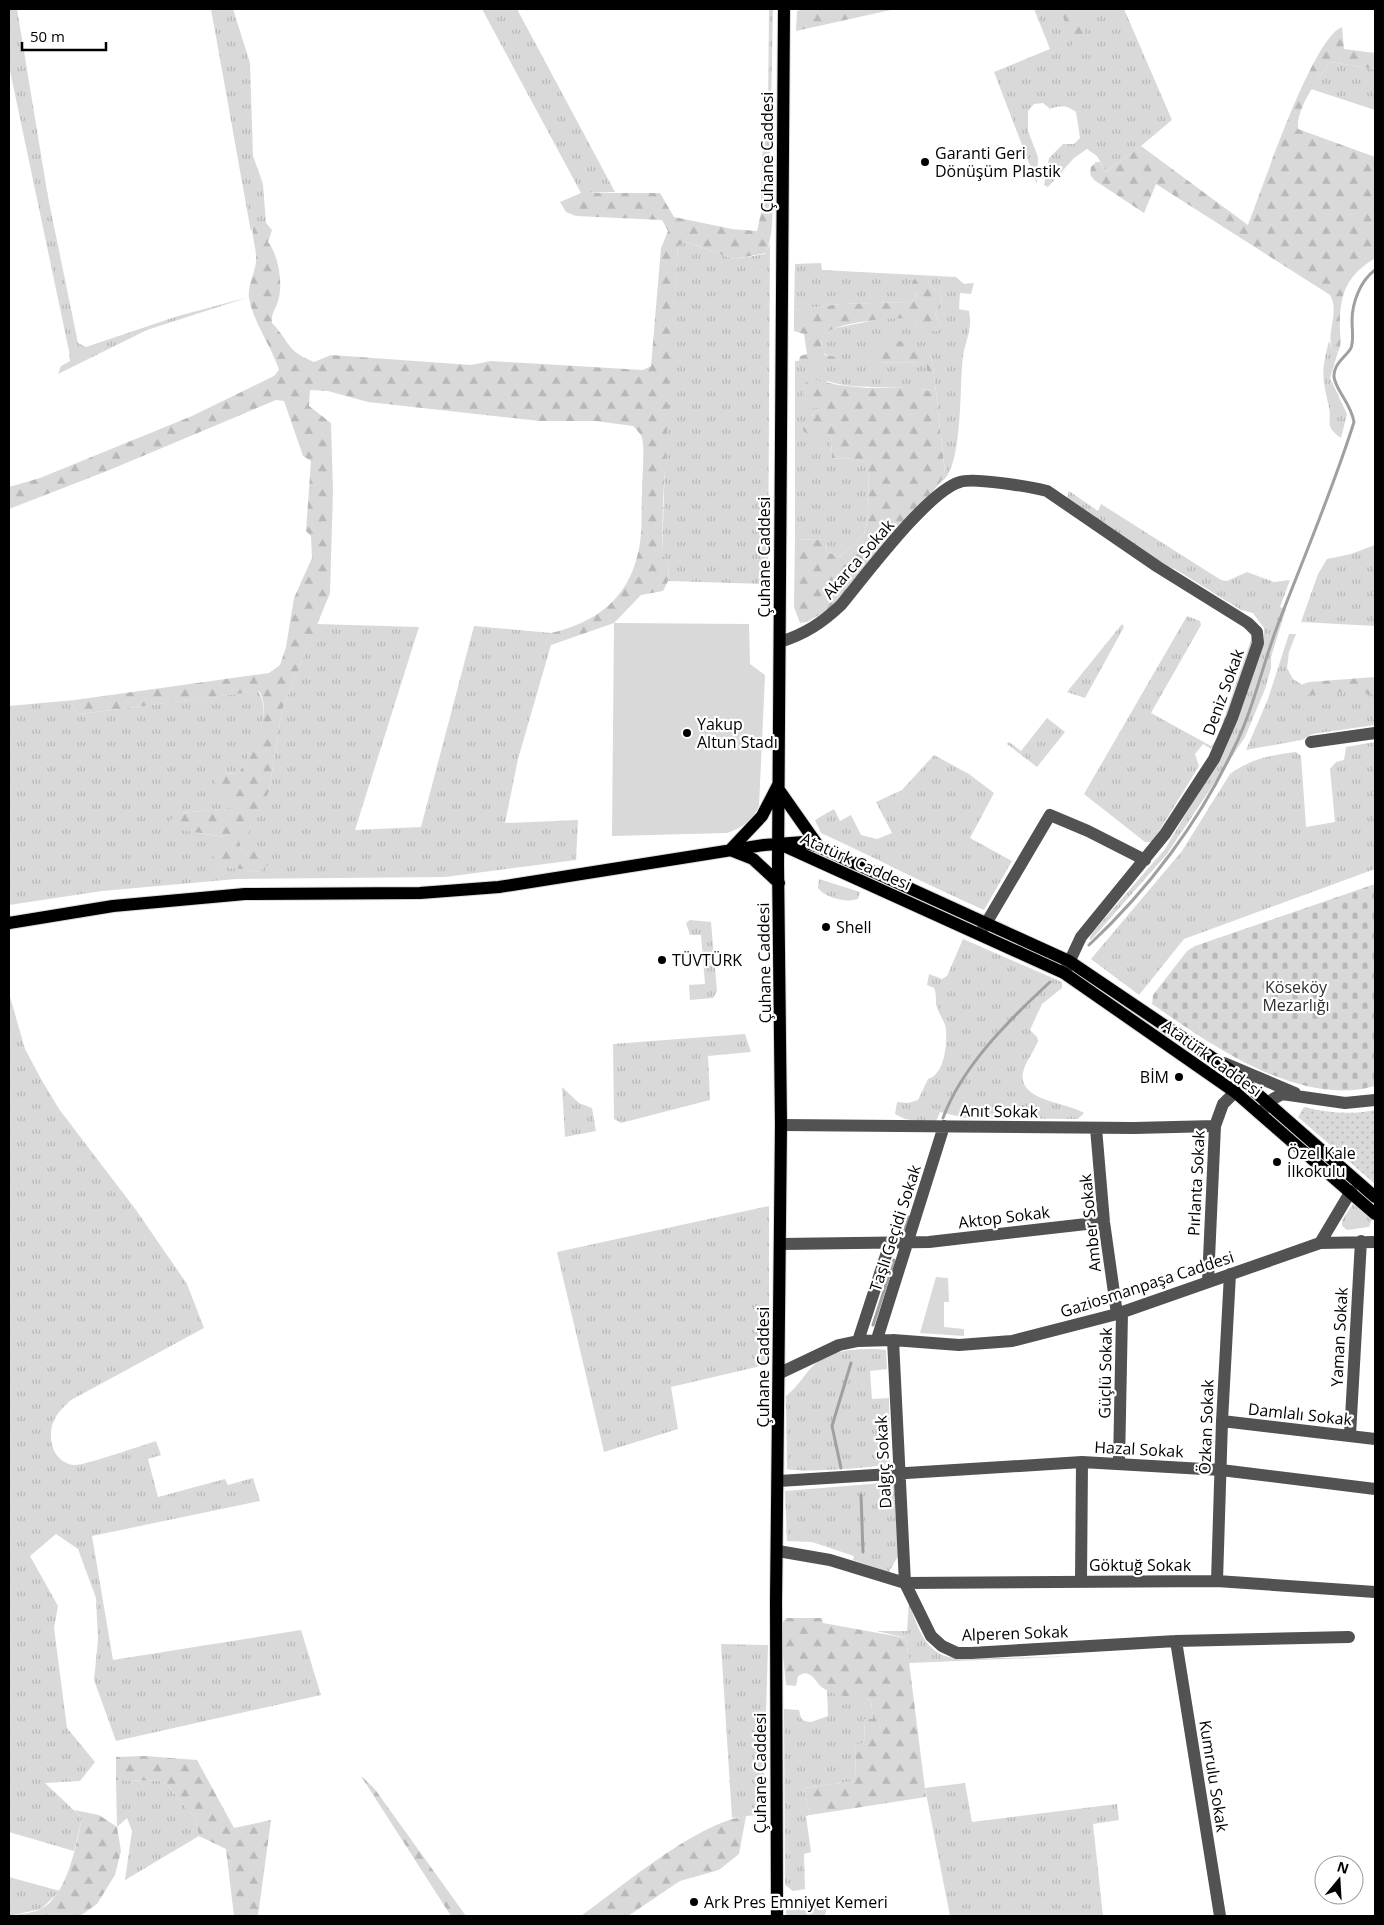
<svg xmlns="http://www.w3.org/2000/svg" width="1384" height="1925" viewBox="0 0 1384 1925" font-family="'Open Sans',sans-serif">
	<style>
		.grass { fill: url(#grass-tufts) }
		.forest { fill: url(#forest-firs) }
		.cemetery { fill: url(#cemetery-stones) }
		.park { fill: url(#park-dots) }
		.garden { fill: #d9d9d9 }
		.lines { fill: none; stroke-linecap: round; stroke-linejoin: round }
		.stream { stroke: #a0a0a0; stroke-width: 3 }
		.major-casing { stroke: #dbdbdb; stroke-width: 14 }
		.minor { stroke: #525252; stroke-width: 12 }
		.major { stroke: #000; stroke-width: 12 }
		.poi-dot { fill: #000; stroke: #fff; stroke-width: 2 }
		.labels { text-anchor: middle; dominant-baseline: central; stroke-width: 4.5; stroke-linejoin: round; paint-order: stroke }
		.street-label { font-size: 16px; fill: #000; stroke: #fff }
		.poi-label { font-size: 16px; fill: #000; stroke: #fff; text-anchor: start }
		.park-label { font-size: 16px; fill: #303030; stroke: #fff }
	</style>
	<defs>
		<pattern id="grass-tufts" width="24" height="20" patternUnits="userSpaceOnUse" patternTransform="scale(1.25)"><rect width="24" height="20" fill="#d9d9d9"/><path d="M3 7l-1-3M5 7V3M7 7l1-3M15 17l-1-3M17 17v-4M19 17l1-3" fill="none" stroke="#b8b8b8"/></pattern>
		<pattern id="forest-firs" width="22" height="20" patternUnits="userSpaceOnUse" patternTransform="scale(1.25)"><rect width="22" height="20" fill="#d9d9d9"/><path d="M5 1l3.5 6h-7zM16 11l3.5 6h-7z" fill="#b8b8b8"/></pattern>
		<pattern id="cemetery-stones" width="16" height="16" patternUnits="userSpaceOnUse" patternTransform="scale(1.25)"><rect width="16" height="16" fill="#d9d9d9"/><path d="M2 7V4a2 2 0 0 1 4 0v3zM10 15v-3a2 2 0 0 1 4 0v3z" fill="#b8b8b8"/></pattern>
		<pattern id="park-dots" width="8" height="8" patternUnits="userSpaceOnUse" patternTransform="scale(1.25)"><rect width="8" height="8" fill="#d9d9d9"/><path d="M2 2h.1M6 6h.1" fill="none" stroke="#b8b8b8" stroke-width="1.8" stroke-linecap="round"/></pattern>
	</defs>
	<rect width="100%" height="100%" fill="#fff"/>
	<path class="grass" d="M9,9H17L48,197L78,343L86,347L178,316L249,297L147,330L58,374L61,366L70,361L69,351L9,66Z
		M211,9H233L250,63L253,156L263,184L266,223H254L251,232Z
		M482,9H517L615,192L581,193Z
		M769,9H773L770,157H762L768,111Z
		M1034,9H1124L1172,120L1141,146L1106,172L1097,156L1087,149L1074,158L1048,187L1044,185L1049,158L1063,144H1074L1080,138L1076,112C1067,105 1060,105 1050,109L1043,103L1034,104L1028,111V131L1038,157L1037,184L994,72L1050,49Z
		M1330,62L1375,69V110L1311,89Z
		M687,242L734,259L765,254L770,244L768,584L668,581L669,567L662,553L666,434L678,246Z
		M821,263L822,270L956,277L964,284L974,283L971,294L960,293L959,309L969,311C973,329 965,341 963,357C959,384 964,470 940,483L945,472L933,366L930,354L871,357L872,362L926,363L931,391C896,383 861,392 827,381L816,406L820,408L811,416L823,436L831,435L832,458L855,459L868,463L869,515L864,534L840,557L827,552L826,540L795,539V361H842C825,354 818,356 823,334L831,329L885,318H913L916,324L940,325L935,313L942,299L940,292L931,287L928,281L917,290L916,298L910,302L841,304L794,310L795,264Z
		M1329,341L1332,350L1338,352L1330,378L1347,414L1341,438C1324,426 1332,424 1329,407C1322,377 1321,372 1329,341Z
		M1069,491L1098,511L1101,504L1221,580L1227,581L1247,572L1274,582L1290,580L1280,607L1286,609L1271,657V668L1265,689L1245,737L1167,854L1091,940L1089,939L1092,933L1165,849L1223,751L1264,638V628L1253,613L1241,610L1175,569L1158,563L1067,498Z
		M1375,545V626L1301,622L1318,574L1327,559L1351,554Z
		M1187,616L1200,621L1201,625L1151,713L1211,746L1217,739L1252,637L1253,638L1220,740L1211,749L1203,744L1195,754L1199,766L1156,836L1151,842H1145L1084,794Z
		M317,624L419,627L355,830L421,827L474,626L551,633L545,643L551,645L518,759L505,823L578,820L576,860L445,877L236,879L102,891L9,905V706L75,700L72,704L75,711L81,714L258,691C274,716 252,753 238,774L221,773L229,798L236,804L231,808L182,813L198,833L226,837L221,866L260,872L242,851L239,840L269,791L282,710Z
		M1122,624L1124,627L1085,698L1067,692Z
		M1289,634H1296L1289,652L1287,668L1293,679L1306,687L1375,682V725L1312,734L1302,740L1246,750L1268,699Z
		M1047,718L1065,732L1037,767L1007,744L1009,742L1021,751Z
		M1375,742V869L1184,939L1139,995L1091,959L1182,851L1230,774C1250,759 1272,755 1296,752L1301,756L1306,827L1335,822L1330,769L1336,762L1344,760L1346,747Z
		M934,755L969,774L994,793L970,838L1012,861L984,910C929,886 876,858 821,833L815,820L834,809L840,821L851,815L861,835L877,839L892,833L876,802L902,790Z
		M819,879L860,892L858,899C847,903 825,898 818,888Z
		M690,920L711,922L717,991L713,998L690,1000L689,985L705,984L701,935H690L686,923Z
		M963,939L1062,982V988L1042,1004L1030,1030L1037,1037L1038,1041C1034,1051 1027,1060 1024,1069C1013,1101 1067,1102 1084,1113L1078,1119L965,1118L940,1112L935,1124L905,1119L895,1114L897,1102L908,1103L918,1100L928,1079C945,1074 947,1044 946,1029C945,1021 939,1015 937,1007C935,1001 937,995 934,988L927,985L929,974L942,979L947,976Z
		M9,993L25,1049L41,1079L59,1109L136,1210L187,1284L204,1328L71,1400C58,1412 50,1420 51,1439C52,1452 61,1464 74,1465C83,1466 143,1445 156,1441L161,1455L148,1459L158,1497L225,1479L228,1485L253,1478L260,1501L92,1536L113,1660L301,1630L321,1695L116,1741L94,1680L98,1640L96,1598L78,1549L56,1534L30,1556L58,1606L54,1628L67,1728L95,1762L80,1781L45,1783L82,1818L74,1851L9,1832Z
		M745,1034L751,1052L708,1056L710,1100L621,1123L614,1119L613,1044Z
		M562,1087L579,1103L592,1108L596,1131L565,1137Z
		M1353,1204L1372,1219L1369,1227L1347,1230L1342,1226V1220Z
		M769,1206V1364L671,1387L678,1429L604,1452L557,1252Z
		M878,1349L886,1350L887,1369L870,1371L872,1399L889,1398L890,1463C880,1468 799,1473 787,1469L786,1396C799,1386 806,1371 818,1361C834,1349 859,1349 878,1349Z
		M895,1482L898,1556L889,1572L853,1560L854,1556L812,1542L787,1541L785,1491Z
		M909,1603C920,1633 926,1657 962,1659L1081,1656L909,1663L906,1638L877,1631H907Z
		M721,1644L768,1645L763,1814L732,1818Z
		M827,1689L834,1693L871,1700L873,1719H864L865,1743L855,1745L856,1781L804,1788L810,1815L806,1816L811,1852L804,1854L805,1889L793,1891L785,1885L784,1709L799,1710L801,1718L804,1721L811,1722L828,1716Z
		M116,1780L164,1781L195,1818L199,1836L125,1880L132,1831L127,1818L117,1827Z
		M965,1783L972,1822L1117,1804L1119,1820L1093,1824L1103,1916H950L925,1788Z
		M9,1877L60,1891L41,1909L9,1916Z
		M815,1902L825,1904L827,1907L825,1915L786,1916V1904Z"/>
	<path class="forest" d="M803,9H895L796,31L797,11Z
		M1061,9H1079C1086,24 1087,34 1077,48L1071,46L1074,41L1068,33Z
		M1342,27L1344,49L1375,53V69L1330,62C1318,79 1296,108 1298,129L1375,157V258C1346,276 1339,295 1340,329C1340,338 1342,344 1338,352L1332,350C1326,332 1340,311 1330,295L1156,184L1144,213L1094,180L1090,174L1091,167L1096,162H1100L1106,172L1141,146L1248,225C1262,190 1312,38 1342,27Z
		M762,157H770C771,187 777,225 766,253L734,259L687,242L678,246L663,502L662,553L669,567L668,581L663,591L641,595L614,623L551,645L545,643L551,633C595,623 628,599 638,553C643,534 641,511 642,492C642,480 645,448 642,438C641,434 636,429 633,426L596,421H540L368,402L328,391L310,390L309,406L331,423L333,492L330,593L282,710L269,791L248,834L239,840L242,851L256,843L270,863L260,872L221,866L212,855L218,843L225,837L175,829L170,820L182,813L231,808L235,804L229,798L217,795L215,780L221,773L238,774C251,754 274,714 259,691L81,714L75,711L72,704L75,700L269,673L280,665L286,647L294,598L312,558L311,536L306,531L311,461L303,456L284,401L276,400L107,471L9,509V487L40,478L192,416L274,376L279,370C271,345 254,324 249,298C247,284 257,271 256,257C256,244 250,235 254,223H266L272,230L268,242C279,256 284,286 277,304C274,313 272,311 272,323C291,343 285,350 314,362L331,355L471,365L491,361L643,370L651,366L661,248L668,231L662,220L576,216L566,212L560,202L581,193H660L674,217L732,229L757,231L761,213Z
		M919,277L928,281L931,287L940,292L942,299L935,313L940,325L937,331L919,330L913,318C890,318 842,321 823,334L821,345L825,355L841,358L843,361H799L800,356L807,354L804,334L794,331V310L841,304L910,302L916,298L917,290L912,284L913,280Z
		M888,340L907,342L930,354L933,366L945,473L940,483L833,607L807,622L800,623L794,607L795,539L826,540L827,552L840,557L864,534L869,515L868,463L855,459L832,458L831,435L817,439L803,431L804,424L819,408H809C802,399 803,392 806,382L812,379L838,385L867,388L911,387L930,391L926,363L871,362C869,347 877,345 888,340Z
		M1375,677V695L1351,691L1307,695L1303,693L1301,689L1303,684L1309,682Z
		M786,1618H822L823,1623L906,1638L926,1797L810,1815L804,1788L856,1781L855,1744L865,1743L864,1719H873L871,1700C856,1697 835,1697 823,1688C815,1682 815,1675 805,1673L798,1676L796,1686L786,1685L780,1626Z
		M145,1756L197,1760L234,1828L271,1820L258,1916H234L226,1849L199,1836L195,1818L164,1781L116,1780V1757Z
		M361,1776L374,1788L466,1916H451Z
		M74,1810L99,1815L117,1827L121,1851L115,1875L97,1904L80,1916H9C18,1914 29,1914 39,1910C67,1898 76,1845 82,1818Z
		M746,1816L739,1854L719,1870L680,1881L628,1916H581C623,1886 696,1823 746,1816Z"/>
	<path class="cemetery" d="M1375,884V1086C1300,1108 1211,1045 1152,1004L1153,995L1187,951L1195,946Z"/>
	<path class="park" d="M1304,1107C1328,1113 1351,1115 1375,1110V1184L1298,1117Z"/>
	<path class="garden" d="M614,623L749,624L750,664L765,675L759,806C752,821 742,828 727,833L612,836Z
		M936,1277L948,1278L949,1302H944V1327L964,1329V1336L920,1333Z"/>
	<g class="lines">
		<path class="stream" d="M1089,945C1148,890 1200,821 1234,748C1253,710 1262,667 1277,627C1303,559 1332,492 1354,422C1351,403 1336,391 1334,377C1333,364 1345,358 1351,348C1354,340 1352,329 1352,321C1352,303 1360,281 1375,270
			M943,1118C962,1066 1010,1019 1050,982
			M902,1238L909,1217
			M873,1325L894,1260
			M841,1468L832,1426L851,1363
			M861,1495L863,1552"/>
		<defs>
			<path id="major" d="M778,785L762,816L730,850L753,859L779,883
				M779,790L819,847
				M782,845L1064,973L1235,1092L1375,1214
				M9,923L113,906L245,894L420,893L499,887L764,845L804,842L819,847L1069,961L1229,1069L1375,1197
				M777,1916L776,1602L781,1125L778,864L784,9"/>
		</defs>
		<use href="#major" class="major-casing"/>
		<path class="minor" d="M780,642C805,634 822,623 841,605C865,576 928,491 960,482C973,477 1031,487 1047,491L1158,567L1248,623L1257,632L1258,643L1232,718L1214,759L1165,834L1081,937L1065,971
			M1311,742L1375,733
			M981,932L1050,815L1088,831L1145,860
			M1224,1063L1295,1093
			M1260,1113L1273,1099L1282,1094L1345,1103L1375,1100
			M781,1125L1134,1128L1215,1126
			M1096,1128L1104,1222L1117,1314
			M1320,1243L1351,1191
			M781,1244L929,1242L1104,1222
			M1208,1281L1215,1126L1223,1104L1245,1082
			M877,1339L944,1126
			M893,1340L905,1583L931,1636L942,1646L957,1653H971L1176,1641L1349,1637
			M858,1341L890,1243
			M780,1373L839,1345L858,1341L893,1340L959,1345L1012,1341L1117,1314L1320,1243L1375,1242
			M1222,1421L1375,1439
			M1350,1435L1361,1241
			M1119,1464L1122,1313
			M779,1481L1082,1462L1221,1470L1375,1489
			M778,1551L830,1560L905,1583L1217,1581L1375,1592
			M1217,1581L1222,1421L1230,1274
			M1081,1582L1082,1462
			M1176,1641L1220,1916"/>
		<use href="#major" class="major"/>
	</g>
	<g class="poi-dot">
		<circle cx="925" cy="162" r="5"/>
		<circle cx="687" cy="733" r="5"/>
		<circle cx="826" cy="927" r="5"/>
		<circle cx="662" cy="960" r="5"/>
		<circle cx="1179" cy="1077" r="5"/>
		<circle cx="1277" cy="1162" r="5"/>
		<circle cx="694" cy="1902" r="5"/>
	</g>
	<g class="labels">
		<g class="street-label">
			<text transform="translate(767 152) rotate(-90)">Çuhane Caddesi</text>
			<text transform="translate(764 557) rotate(-90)">Çuhane Caddesi</text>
			<text transform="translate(858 559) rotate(-49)">Akarca Sokak</text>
			<text transform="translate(1223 692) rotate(-70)">Deniz Sokak</text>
			<text transform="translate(856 861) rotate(24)">Atatürk Caddesi</text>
			<text transform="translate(764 963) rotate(-91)">Çuhane Caddesi</text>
			<text transform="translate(1212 1058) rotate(36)">Atatürk Caddesi</text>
			<text transform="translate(999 1111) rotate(1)">Anıt Sokak</text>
			<text transform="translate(1196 1183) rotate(-87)">Pırlanta Sokak</text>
			<text transform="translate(1004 1217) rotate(-7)">Aktop Sokak</text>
			<text transform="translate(1090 1223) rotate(-96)">Amber Sokak</text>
			<text transform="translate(895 1228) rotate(-72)">Taşlı Geçidi Sokak</text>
			<text transform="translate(1147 1284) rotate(-18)">Gaziosmanpaşa Caddesi</text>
			<text transform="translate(1339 1337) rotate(-87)">Yaman Sokak</text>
			<text transform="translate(763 1367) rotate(-90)">Çuhane Caddesi</text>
			<text transform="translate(1105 1373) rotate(-89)">Güçlü Sokak</text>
			<text transform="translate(1300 1414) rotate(6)">Damlalı Sokak</text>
			<text transform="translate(1206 1427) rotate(-88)">Özkan Sokak</text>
			<text transform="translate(1139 1449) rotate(3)">Hazal Sokak</text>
			<text transform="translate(883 1462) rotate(-93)">Dalgıç Sokak</text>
			<text x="1140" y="1565">Göktuğ Sokak</text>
			<text transform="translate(1015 1633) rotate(-2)">Alperen Sokak</text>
			<text transform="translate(760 1773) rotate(-90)">Çuhane Caddesi</text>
			<text transform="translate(1214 1776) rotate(81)">Kumrulu Sokak</text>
		</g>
		<g class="poi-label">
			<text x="935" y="153">Garanti Geri<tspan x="935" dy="18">Dönüşüm Plastik</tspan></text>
			<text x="697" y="724">Yakup<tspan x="697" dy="18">Altun Stadı</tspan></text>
			<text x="836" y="927">Shell</text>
			<text x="672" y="960">TÜVTÜRK</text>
			<text x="1169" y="1077" text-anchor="end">BİM</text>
			<text x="1287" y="1153">Özel Kale<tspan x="1287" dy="18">İlkokulu</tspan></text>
			<text x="704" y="1902">Ark Pres Emniyet Kemeri</text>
		</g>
		<g class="park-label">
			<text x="1296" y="987">Köseköy<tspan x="1296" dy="18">Mezarlığı</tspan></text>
		</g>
	</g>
	<rect width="1384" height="1925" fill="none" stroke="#000000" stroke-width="20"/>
	<g transform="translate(1339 1880) rotate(18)"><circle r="24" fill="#ffffff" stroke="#999999"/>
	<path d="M0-4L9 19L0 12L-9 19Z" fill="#000000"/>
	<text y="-8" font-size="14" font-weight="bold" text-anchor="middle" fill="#000000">N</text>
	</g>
	<path d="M22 42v8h84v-8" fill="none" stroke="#000000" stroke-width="2.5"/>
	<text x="30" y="42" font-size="15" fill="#000000" stroke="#ffffff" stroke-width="4" paint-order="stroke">50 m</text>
</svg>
